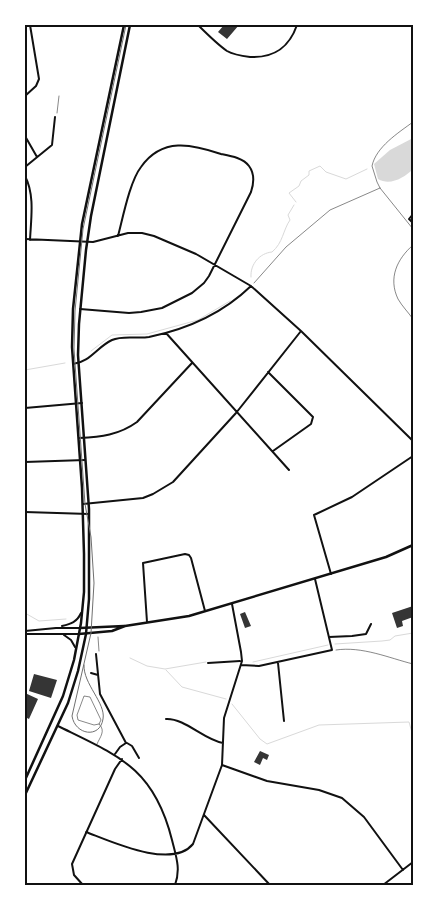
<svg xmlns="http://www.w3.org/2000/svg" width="438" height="910" viewBox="0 0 438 910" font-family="'Varela Round',sans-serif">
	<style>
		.water { fill: #d9d9d9 }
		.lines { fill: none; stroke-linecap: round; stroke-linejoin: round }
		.stream { stroke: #d9d9d9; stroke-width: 1 }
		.building { fill: #353535 }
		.path { stroke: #111; stroke-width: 0.5 }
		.service { stroke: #111; stroke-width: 0.5 }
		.minor { stroke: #111; stroke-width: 2 }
		.tertiary { stroke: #111; stroke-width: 2.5 }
		.secondary { stroke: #111; stroke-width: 2.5 }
		.tram { stroke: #707070; stroke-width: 1 }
		.neatline { fill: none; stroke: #111; stroke-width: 2 }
	</style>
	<rect width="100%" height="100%" fill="#fff"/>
	<path class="water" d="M413,138V169C404,178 390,186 378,179L374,164L390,150Z"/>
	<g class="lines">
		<path class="stream" d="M296,202L289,193L299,186L301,181L309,175V171L320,166L326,172L346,179L367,169
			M251,277C250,264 260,253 272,252C283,243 283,230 290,220L288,215L294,205
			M91,351L112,335L147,334L198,320L230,301
			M25,370L65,363
			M25,613L39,621L66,619
			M335,644L382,641L390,640L395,636L413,633
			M130,658L147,666L165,669L206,662
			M253,662L328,645
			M166,670L182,687L226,699
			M232,704L260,739L267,744L319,725L409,722L413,736"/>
	</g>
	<path class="building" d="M224,25H239L227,39L218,32Z
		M413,606V617L402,621L403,626L397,628L392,613Z
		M245,612L251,626L245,628L240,614Z
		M34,674L57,680L51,698L29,691Z
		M25,693L38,699L29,719L25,717Z
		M260,751L269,755L267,760L263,758L260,765L254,762Z"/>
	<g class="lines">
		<path class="path" d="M57,113L59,96
			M413,122C398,133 376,147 372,166L377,182L380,188L413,229
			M413,245C397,259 388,278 398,299C402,306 408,312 413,319
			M254,283L286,247L330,210L380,188
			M98,637L99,651
			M336,650C362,646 389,658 413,664"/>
		<path class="service" d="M97,744C100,737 106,731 99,724L101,720L90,697L84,696L77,715L78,720L94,725L99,724"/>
		<path class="minor" d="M198,25C207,34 217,44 227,51C234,55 242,56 250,57C274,58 289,48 297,25
			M25,96L36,86L39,79L30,25
			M25,136L37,157
			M25,167L52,145L55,117
			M25,176C35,195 31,219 30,240
			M413,214L409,219L413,223
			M25,239L93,242L128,233H142L154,236L196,254L251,286L301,331L413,441
			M80,309L129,313L141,312L162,308L192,293L204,283L209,276L251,192C254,183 255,174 249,166C243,158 231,156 221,154C192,144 162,137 141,167C130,181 123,217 118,236
			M166,333L289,470
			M73,364C90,362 97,347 112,340C123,335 137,339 149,337C188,329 222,314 251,286
			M268,372L313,417L311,424L273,451
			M25,408L82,403
			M79,438C101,437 119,435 137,422L192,363
			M25,462L85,460
			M83,504L143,498L153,494L173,482L236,413L301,331
			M25,512L89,514
			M331,574L314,515L352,497L413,456
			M147,622L143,563L185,554L189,555L191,558L205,611
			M62,626C71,624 77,622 81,613
			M25,631L56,628H80
			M25,634H79
			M64,635L71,640L75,647
			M329,637L352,636L366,634L371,624
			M96,654L100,694L126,743L120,747L115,754
			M208,663L240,661
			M278,663L284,721
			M241,665L259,666L332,650L315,579
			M91,673L98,675
			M166,719C185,718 204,740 223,743
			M58,726C119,756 154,768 172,840C176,856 181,869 175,885
			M127,743L132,746L139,758
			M222,765L267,781L319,790L342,798L364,817L403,870
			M204,815L270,885
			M86,832C110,841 172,870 193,844L222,765L224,718L242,661L241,652L232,604
			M83,885L74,875L72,864L115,769L122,759
			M383,885L413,862"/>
		<path class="tertiary" d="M80,628L124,626
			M79,634L112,631L125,626L189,616L386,557L413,545"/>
		<path class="secondary" d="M25,780L63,696L74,660L81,623L84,592V554L82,488L72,347L73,309L82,224L124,25
			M25,795L68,703L78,671L86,634L89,599V509L78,355L79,324L86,250L91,216L130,25"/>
		<path class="tram" d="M84,665C83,684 106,703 103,719C100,739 75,735 72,716L91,633L94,583L91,537L85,504L74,349L75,311L83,229L126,25"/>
	</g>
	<rect width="438" height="910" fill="none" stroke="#ffffff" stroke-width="52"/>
	<rect x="26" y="26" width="386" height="858" class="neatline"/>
</svg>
